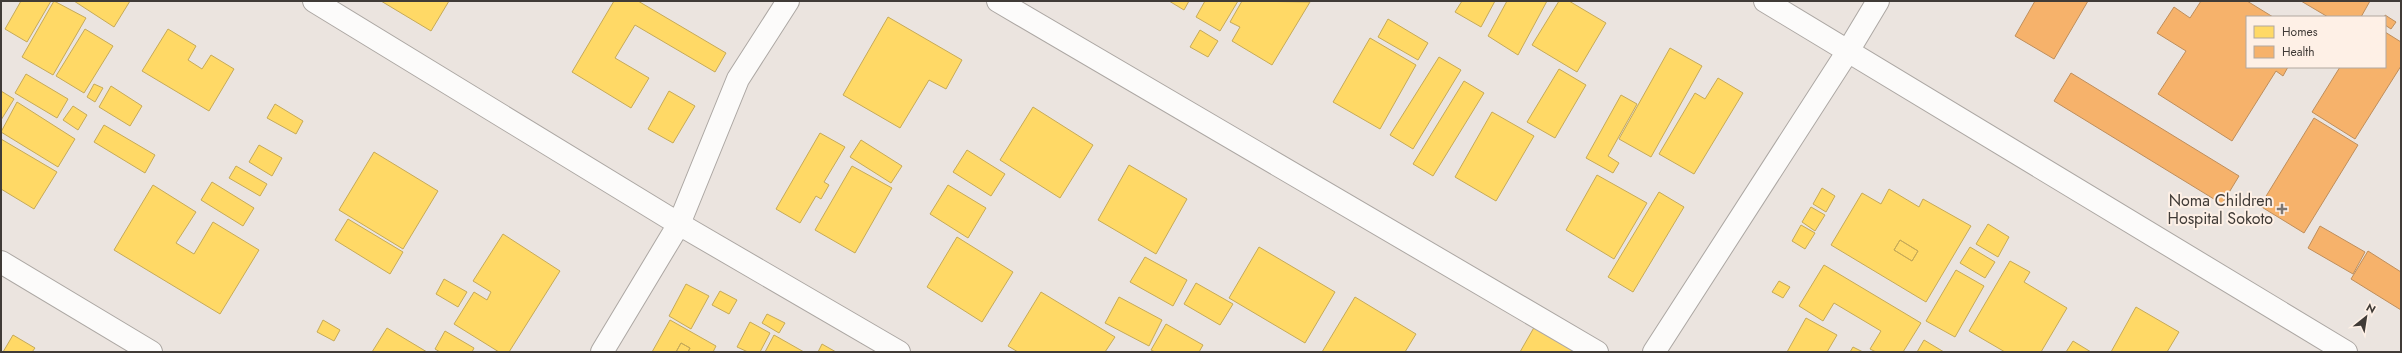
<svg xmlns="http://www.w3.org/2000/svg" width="2402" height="353" viewBox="0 0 2402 353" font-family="Jost,sans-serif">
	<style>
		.homes { fill: #ffd966; stroke: #c6aa58; fill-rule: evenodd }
		.health { fill: #f6b26b; stroke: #bf8e5b }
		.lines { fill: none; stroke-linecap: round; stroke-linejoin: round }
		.minor-casing { stroke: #aca7a3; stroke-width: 24 }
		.minor { stroke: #fcfbfa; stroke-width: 22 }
		.poi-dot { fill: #7c7672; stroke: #fef0e6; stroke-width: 1.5 }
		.labels { text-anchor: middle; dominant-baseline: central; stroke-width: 4; stroke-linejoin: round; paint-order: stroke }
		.poi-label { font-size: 16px; fill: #403b37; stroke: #fef0e6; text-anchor: end }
	</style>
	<rect width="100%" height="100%" fill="#ebe4df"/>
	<path class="homes" d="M21,1H51L27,42L5,29Z
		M54,1L86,18L53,75L22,57Z
		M74,1H130L114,27Z
		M381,1H449L431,31Z
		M614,1H638L726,53L715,72L635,25L615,58L649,78L631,108L572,72Z
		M1169,1H1189L1184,10Z
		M1205,1H1238L1220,31L1196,17Z
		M1242,1L1310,2L1272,65L1232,41L1240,27L1230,22Z
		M1462,1H1495L1481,27L1455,12Z
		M1507,1H1547L1518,55L1488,36Z
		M1559,1H1569L1606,23L1577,72L1532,45Z
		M888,17L962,60L946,89L929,80L900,128L843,95Z
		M1388,19L1428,43L1418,60L1378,37Z
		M85,29L113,46L84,93L56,76Z
		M168,29L196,46L188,60L202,69L211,55L234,69L209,111L142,71Z
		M1200,30L1218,41L1208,57L1190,47Z
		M1370,38L1416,65L1380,129L1333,102Z
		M1670,48L1702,66L1651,157L1619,139Z
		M1439,57L1461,70L1413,149L1390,135Z
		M1559,69L1586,85L1555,138L1527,122Z
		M26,74L68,99L57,118L15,93Z
		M1718,78L1743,93L1694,174L1659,154L1695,93L1705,99Z
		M1464,81L1484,93L1433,176L1413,164Z
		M94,84L103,88L95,102L87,97Z
		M111,86L142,106L130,126L99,107Z
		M1,91L14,99L1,120Z
		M669,91L695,106L673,143L648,129Z
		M1621,95L1637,104L1608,156L1619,163L1613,173L1586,158Z
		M17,102L75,139L58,167L1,132Z
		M275,104L303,121L296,134L267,118Z
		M73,106L87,115L78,130L63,120Z
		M1033,107L1093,145L1060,198L1000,160Z
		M1492,112L1534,136L1496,201L1455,177Z
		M104,125L155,155L145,173L94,142Z
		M820,133L845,147L824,182L829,185L821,199L816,196L800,223L776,209Z
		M1,139L57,172L34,209L1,189Z
		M861,140L902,166L891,183L850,157Z
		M259,145L282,158L272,176L249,162Z
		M967,150L1005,174L991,196L953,172Z
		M374,152L438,191L403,249L339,210Z
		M1129,165L1187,199L1156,254L1098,220Z
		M236,166L267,184L260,196L229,178Z
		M852,166L892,188L855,253L815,230Z
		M1597,175L1647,203L1614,259L1566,230Z
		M212,182L254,208L243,226L201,200Z
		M153,185L196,212L176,243L194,254L213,222L259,250L220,314L114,250Z
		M948,185L986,208L968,238L930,214Z
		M1822,188L1835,196L1826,212L1813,204Z
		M1889,189L1919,207L1923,199L1971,226L1926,302L1831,245L1862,193L1881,204ZM1900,240L1918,251L1912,261L1894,250Z
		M1659,192L1684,207L1633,292L1608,277Z
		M1811,207L1825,215L1815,231L1802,222Z
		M348,219L403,252L390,274L335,240Z
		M1988,224L2009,237L1998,257L1976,244Z
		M1801,225L1815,233L1805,249L1792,241Z
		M503,234L560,271L509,352H499L454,324L474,292L487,300L491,292L473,281Z
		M957,237L1013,272L982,322L927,287Z
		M1900,240L1918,251L1912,261L1894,250Z
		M1259,247L1335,292L1305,343L1229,298Z
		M1970,247L1995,262L1985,278L1960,263Z
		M1145,257L1187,280L1173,306L1130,282Z
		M2010,261L2030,272L2024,282L2067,308L2041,352H2005L1969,331Z
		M1824,265L1921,323L1903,352H1876L1870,349L1881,331L1834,303L1823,321L1799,306Z
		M1956,270L1984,286L1955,337L1926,321Z
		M444,279L467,292L458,307L436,294Z
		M1779,281L1790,287L1783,298L1772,292Z
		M1196,283L1233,304L1220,325L1184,304Z
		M686,284L709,296L691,329L669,316Z
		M720,291L737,300L729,314L712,305Z
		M1041,292L1115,337L1105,352H1018L1008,346Z
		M1119,297L1162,320L1149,346L1105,323Z
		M1355,297L1416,334L1405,352H1322Z
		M2136,307L2179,332L2167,352H2111Z
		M767,314L785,323L779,333L762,323Z
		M1806,318L1837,335L1827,352H1787Z
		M323,320L340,330L334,341L317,332Z
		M670,320L716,346L713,352H688L690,348L681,343L676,352H652Z
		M750,322L770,333L760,352H748L737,347Z
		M1166,324L1203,345L1199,352H1155L1151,350Z
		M1536,324L1577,348L1575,352H1520Z
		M387,328L427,352H372Z
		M445,331L474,348L472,352H440L435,349Z
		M13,335L35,348L32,352H3Z
		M774,335L804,352H765Z
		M1924,340L1944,352H1917Z
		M2073,341L2091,352H2066Z
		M681,343L690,348L688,352H676Z
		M822,344L836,352H818Z
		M1853,347L1863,352H1850Z"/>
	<path class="health" d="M2035,1H2088L2054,59L2015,36Z
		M2201,1H2247L2273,17H2247V67H2288L2283,76L2276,71L2232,141L2158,94L2186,51L2157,33L2174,7L2190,18Z
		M2301,1H2370L2361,17H2328Z
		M2385,15L2396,22L2391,29L2385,25Z
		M2385,32L2401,42V66L2355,139L2312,112L2340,67H2385Z
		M2071,73L2239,176L2222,204L2054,101Z
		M2314,118L2358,145L2304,233L2260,206Z
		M2320,226L2365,252L2353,274L2308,248Z
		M2368,251L2401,272V310L2351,279Z"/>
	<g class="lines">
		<defs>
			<path id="minor" d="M314,1L679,224L899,352
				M998,1L1597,352
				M1765,1L2346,352
				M1,262L151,352
				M602,352L679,224L738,79L788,1
				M1654,352L1848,51L1878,1"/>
		</defs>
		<use href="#minor" class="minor-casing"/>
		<use href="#minor" class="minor"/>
	</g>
	<path class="poi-dot" d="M2280 203h4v4h4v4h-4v4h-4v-4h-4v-4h4z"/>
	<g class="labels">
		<g class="poi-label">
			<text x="2273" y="200">Noma Children<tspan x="2273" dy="18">Hospital Sokoto</tspan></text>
		</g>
	</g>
	<rect width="2402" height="353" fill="none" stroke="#403b37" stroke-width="4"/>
	<rect x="2246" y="16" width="140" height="52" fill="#fef0e6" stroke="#b2a8a0"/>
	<rect x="2254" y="26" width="20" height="12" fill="#ffd966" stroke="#b2a8a0"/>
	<text x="2282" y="36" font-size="12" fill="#403b37">Homes</text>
	<rect x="2254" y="46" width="20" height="12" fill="#f6b26b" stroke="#b2a8a0"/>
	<text x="2282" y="56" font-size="12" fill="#403b37">Health</text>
	<g transform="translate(2366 317) rotate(30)" stroke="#fef0e6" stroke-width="3" paint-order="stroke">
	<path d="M0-3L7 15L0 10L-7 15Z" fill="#403b37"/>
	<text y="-6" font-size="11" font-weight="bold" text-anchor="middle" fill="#403b37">N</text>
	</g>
</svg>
